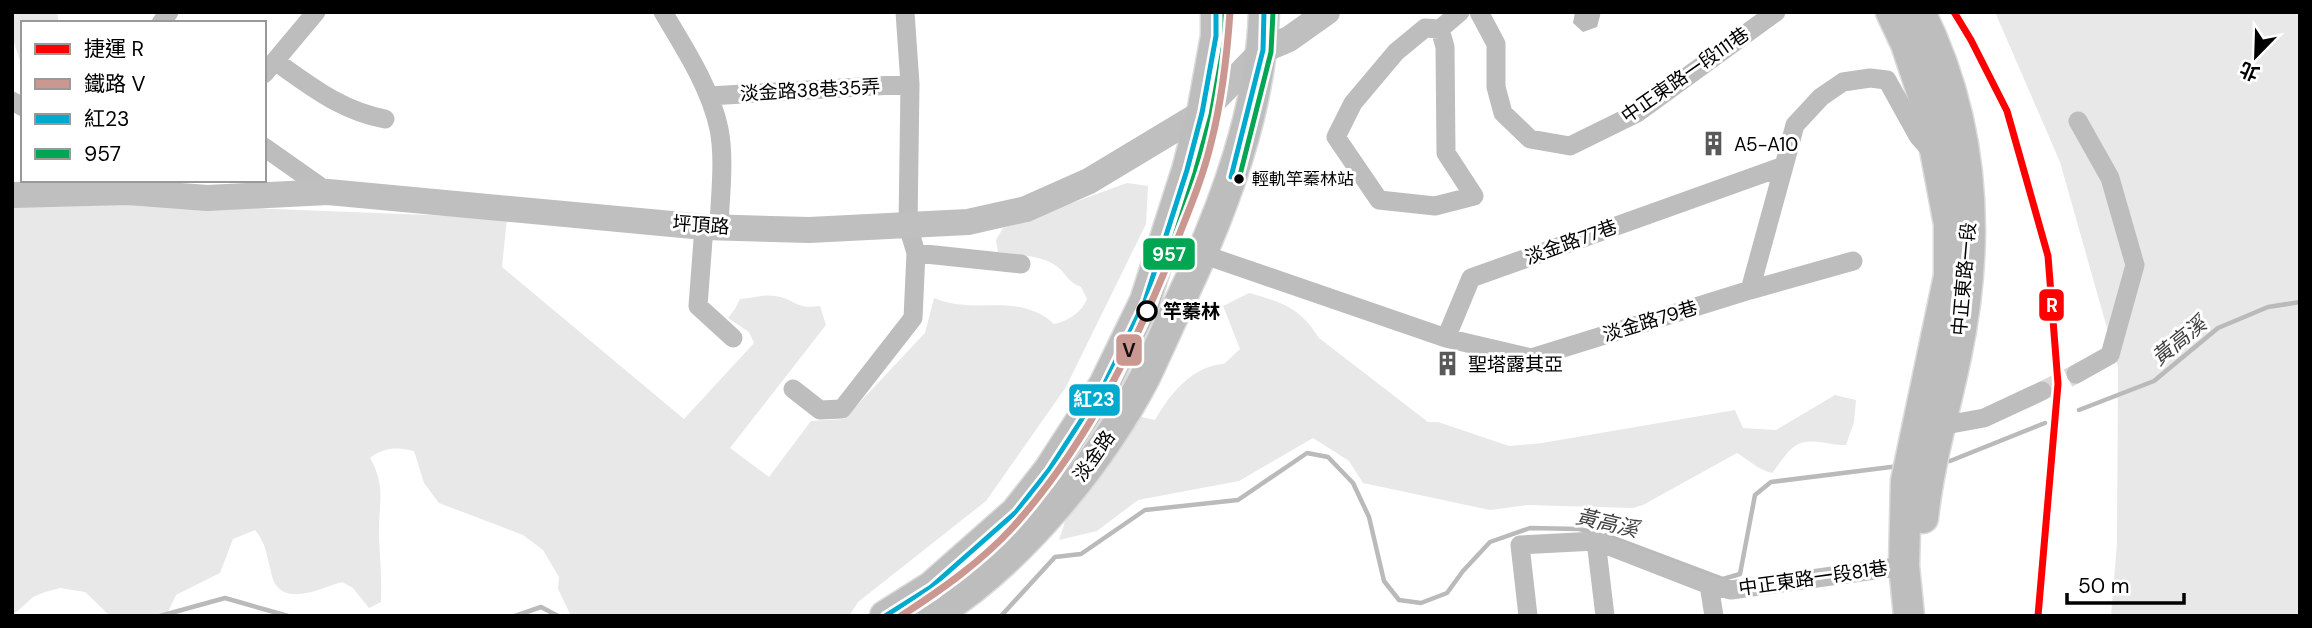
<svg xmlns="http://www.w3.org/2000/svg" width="2312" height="628" viewBox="0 0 2312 628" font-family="'DM Sans','Noto Sans TC',sans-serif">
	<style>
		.green { fill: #e8e8e8 }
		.water { fill: #bababa }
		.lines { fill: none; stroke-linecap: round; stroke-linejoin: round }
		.stream { stroke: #bababa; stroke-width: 4.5 }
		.street-tunnel { stroke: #d9d9d9; stroke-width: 19; stroke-dasharray: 19 10; stroke-linecap: butt }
		.primary-casing { stroke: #dbdbdb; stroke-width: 33 }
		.street { stroke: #bdbdbd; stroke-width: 19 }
		.secondary { stroke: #bfbfbf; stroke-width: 26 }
		.primary { stroke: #bdbdbd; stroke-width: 30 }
		.bus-1-casing { stroke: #fff; stroke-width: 10 }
		.bus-2-casing { stroke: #fff; stroke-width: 10 }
		.bus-1 { stroke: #00a9ce; stroke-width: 5 }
		.bus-2 { stroke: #00a651; stroke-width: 5 }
		.rail-1-casing { stroke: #fff; stroke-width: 12 }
		.rail-1 { stroke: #cb9891; stroke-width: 7 }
		.metro-1-casing { stroke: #fff; stroke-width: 12 }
		.metro-1 { stroke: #f00; stroke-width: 7 }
		.bus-dot { fill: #000; stroke: #fff; stroke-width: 2.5 }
		.stop-dot { fill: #fff; stroke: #000; stroke-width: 3.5 }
		.labels { text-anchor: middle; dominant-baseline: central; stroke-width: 6; stroke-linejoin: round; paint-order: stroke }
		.bus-label { font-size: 17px; fill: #000; stroke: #fff; text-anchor: start }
		.street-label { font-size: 19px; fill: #000; stroke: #fff }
		.poi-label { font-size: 19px; fill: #000; stroke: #fff; text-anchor: start }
		.stop-label { font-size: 19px; font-weight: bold; fill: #000; stroke: #fff; text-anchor: start }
		.water-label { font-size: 21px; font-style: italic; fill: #3e3e3e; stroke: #fff }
		.line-badge { stroke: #fff; stroke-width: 2.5 }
		.badge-label { font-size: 19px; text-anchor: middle; font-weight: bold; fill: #fff }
		.pale-badge-label { font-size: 19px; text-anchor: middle; font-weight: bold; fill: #111 }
	</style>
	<rect width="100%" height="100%" fill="#fff"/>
	<path class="green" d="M12,12H57L59,23H23V70L12,36Z
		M1995,12H2300V616H2111L2117,543L2118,367L2060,162Z
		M1127,183L1148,186L1146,224L1066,387L986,501L858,602L849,616H571L558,589L559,577L543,550L523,535L439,503L424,483L414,451C398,447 384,447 370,458C387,487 378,506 379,537C380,559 382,580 381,602L369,608L353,588L342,582C324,587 290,605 276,585C272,580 271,570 269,564C266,550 264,541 255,530L233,539L220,573L176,595L166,616H110L85,592L60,588L45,592L33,597L12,616V199L507,218L502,267L684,419L754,343L749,332L728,318L735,309L740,299C751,298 765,294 775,296C794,298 795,310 820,306L826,325L730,448L769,477L811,421L844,419L925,333L934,298C977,316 1018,291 1054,324C1068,321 1081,313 1087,299L1081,287C1066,281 1067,273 1055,265C1039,255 1016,255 998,252L996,240L1003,228Z
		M1249,293C1281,302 1300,307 1319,338L1428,422H1438L1509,446L1542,443L1735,410L1743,428L1776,430L1835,395L1856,400L1854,422L1846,445C1830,446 1809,436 1795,446C1786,452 1779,465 1772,473C1758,470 1749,460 1737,453L1643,505L1633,508L1527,505L1490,510L1363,483L1349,461L1313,438L1239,481L1138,500L1097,531L1059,540L1069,509L1133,415L1155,420C1169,395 1193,365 1224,364L1240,349L1223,306Z"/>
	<path class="water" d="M1575,12H1601L1597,27L1583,32L1573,23Z"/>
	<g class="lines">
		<path class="stream" d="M2079,410L2154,381L2218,328L2268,307L2300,302
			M1942,461H1950L2045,423
			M1606,535L1723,579L1740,574L1755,495L1771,482L1899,466
			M160,616L225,598L288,616
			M515,616L541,607L558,616
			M1001,616L1055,557L1081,554L1145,510L1238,500L1307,453L1328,457L1353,483L1369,517L1384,581L1399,600L1421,603L1447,593L1463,571L1490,542L1530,528L1579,529L1597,533"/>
		<path class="street-tunnel" d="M2042,391L2076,374"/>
		<defs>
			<path id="primary" d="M1891,12L1906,44L1927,107L1949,224V276L1906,481L1904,566L1909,616
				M1920,12C1974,121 1981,238 1956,356C1945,410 1929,462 1923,518
				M885,616L931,587L1016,512L1049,470L1104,385L1145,301L1187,170L1202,113L1216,36V12
				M933,616C1017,564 1099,465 1145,377C1158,350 1170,322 1183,295C1224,208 1261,109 1264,12"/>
		</defs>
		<use href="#primary" class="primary-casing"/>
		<path class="street" d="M663,12C685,49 710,87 719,129C725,160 720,196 719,227
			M1479,12L1496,44V87L1503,113L1530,139L1570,146L1637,113L1776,12
			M161,23L169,12
			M1440,29L1445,47L1446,153L1474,196L1435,206L1379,200L1336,137L1353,103L1396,52L1425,28L1440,29L1460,12
			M275,61C312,87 340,110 385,119
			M264,74L316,12
			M709,96L910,84
			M12,101L23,107
			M264,147L328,192
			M704,227L698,306L733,338
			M1162,243L1202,254L1446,338L1471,278L1784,166L1795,125L1821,97L1843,82L1870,78L1887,80L1918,136L1932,152
			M916,253L1021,264
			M1750,290L1784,166
			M1446,338L1531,358L1750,290L1853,261
			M2076,374L2110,355L2135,265L2110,178L2078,121
			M793,389L820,410L842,409L913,318L916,253L908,226L910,84L905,12
			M1940,426L1984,418L2042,391
			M1596,541L1605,616
			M1709,585L1714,616
			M1528,616L1520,545L1596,541L1709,585L1731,590L1904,566"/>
		<path class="secondary" d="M12,195L128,192L207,198L328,192L704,227L809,230L968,222L1026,209L1089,181L1202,113L1263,50L1289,39L1327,12"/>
		<use href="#primary" class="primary"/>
		<defs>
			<path id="bus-1" d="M1231,177L1263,50L1264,12
				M885,616L931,587L1016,512L1049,470L1104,385L1145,301L1187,170L1202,113L1216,36V12"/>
			<path id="bus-2" d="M1239,179L1271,52L1273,12
				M902,616L936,594L1022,518L1056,475L1112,389L1153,304L1195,173L1211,115L1225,38V12"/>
		</defs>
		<use href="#bus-1" class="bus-1-casing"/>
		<use href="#bus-2" class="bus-2-casing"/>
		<use href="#bus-1" class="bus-1"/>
		<use href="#bus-2" class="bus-2"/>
		<defs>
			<path id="rail-1" d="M901,616C941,590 981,562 1013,527C1084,448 1133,351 1172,253C1186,217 1202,181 1211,143C1222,100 1227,56 1230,12"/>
		</defs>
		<use href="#rail-1" class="rail-1-casing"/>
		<use href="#rail-1" class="rail-1"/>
		<defs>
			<path id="metro-1" d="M1954,12L1971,40L2007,111L2048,256L2058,384L2038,616"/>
		</defs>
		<use href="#metro-1" class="metro-1-casing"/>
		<use href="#metro-1" class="metro-1"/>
	</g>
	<defs>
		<symbol id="building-bare" viewBox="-9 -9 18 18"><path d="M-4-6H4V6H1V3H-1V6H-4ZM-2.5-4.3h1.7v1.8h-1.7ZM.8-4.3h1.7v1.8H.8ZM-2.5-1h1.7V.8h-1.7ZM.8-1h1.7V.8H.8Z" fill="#595959" stroke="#fff" stroke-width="2.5" paint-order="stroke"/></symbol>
	</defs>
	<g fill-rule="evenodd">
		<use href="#building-bare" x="1696" y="126" width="35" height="35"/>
		<use href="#building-bare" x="1430" y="346" width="35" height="35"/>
	</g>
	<circle class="bus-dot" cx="1239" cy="179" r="6"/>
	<circle class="stop-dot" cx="1147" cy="311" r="9"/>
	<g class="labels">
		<g class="bus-label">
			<text x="1252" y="179">輕軌竿蓁林站</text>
		</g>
		<g class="street-label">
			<text transform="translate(1685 75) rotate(-35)">中正東路一段111巷</text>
			<text transform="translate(810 90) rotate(-3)">淡金路38巷35弄</text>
			<text transform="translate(701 225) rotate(4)">坪頂路</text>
			<text transform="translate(1571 242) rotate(-20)">淡金路77巷</text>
			<text transform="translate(1964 279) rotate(-85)">中正東路一段</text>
			<text transform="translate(1650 321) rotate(-17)">淡金路79巷</text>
			<text transform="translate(1094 456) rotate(-55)">淡金路</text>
			<text transform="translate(1813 578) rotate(-8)">中正東路一段81巷</text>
		</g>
		<g class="poi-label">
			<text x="1734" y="144">A5-A10</text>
			<text x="1468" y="364">聖塔露其亞</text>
		</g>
		<g class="stop-label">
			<text x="1163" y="311">竿蓁林</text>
		</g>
		<g class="water-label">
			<text transform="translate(2179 341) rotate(-39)">黃高溪</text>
			<text transform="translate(1607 523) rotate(13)">黃高溪</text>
		</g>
	</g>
	<g class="line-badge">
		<rect x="1142" y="237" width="54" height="34" rx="7" fill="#00a651"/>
		<rect x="2038" y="288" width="27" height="34" rx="7" fill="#f00"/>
		<rect x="1115" y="333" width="28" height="34" rx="7" fill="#cb9891"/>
		<rect x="1068" y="383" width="53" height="34" rx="7" fill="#00a9ce"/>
	</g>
	<g class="badge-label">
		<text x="1169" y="261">957</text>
		<text x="2052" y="312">R</text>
		<text x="1094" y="406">紅23</text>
	</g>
	<g class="pale-badge-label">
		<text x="1129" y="357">V</text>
	</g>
	<rect width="2312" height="628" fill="none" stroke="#000000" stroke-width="28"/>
	<rect x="21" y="21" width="245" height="161" fill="#ffffff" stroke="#999999" stroke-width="2"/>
	<rect x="35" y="44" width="35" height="10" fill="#ff0000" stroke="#999999" stroke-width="2"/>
	<text x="84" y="56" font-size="21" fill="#000000">捷運 R</text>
	<rect x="35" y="79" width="35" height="10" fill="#cb9891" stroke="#999999" stroke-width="2"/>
	<text x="84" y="91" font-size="21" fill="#000000">鐵路 V</text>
	<rect x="35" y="114" width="35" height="10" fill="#00a9ce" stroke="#999999" stroke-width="2"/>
	<text x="84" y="126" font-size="21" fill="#000000">紅23</text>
	<rect x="35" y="149" width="35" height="10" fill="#00a651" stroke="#999999" stroke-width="2"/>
	<text x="84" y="161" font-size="21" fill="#000000">957</text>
	<g transform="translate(2256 56) rotate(203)" stroke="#ffffff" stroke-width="5" paint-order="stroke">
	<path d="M0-5L12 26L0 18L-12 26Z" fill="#000000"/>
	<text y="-10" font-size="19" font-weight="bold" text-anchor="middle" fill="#000000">北</text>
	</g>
	<path d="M2067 593v10h117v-10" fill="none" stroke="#000000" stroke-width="3.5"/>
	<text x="2078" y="593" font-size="21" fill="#000000" stroke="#ffffff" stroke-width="5" paint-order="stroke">50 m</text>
</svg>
